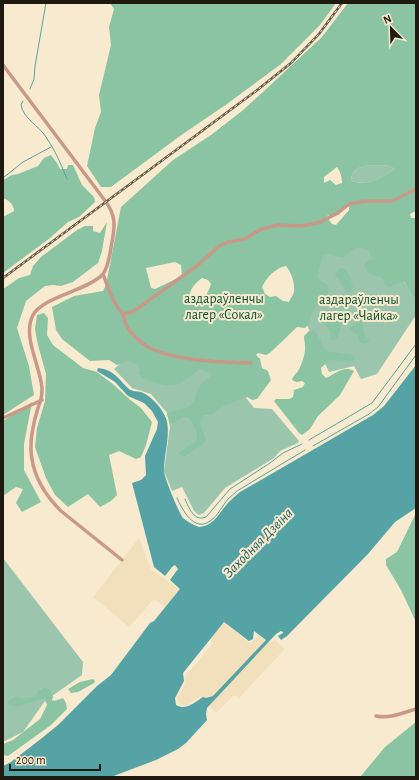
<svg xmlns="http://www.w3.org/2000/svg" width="419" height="780" viewBox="0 0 419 780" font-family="'Alegreya Sans',sans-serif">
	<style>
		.built { fill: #f2e0bd }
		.green { fill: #9bc6ad }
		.forest { fill: #8ac4a3; fill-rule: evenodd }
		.water { fill: #56a3a5; fill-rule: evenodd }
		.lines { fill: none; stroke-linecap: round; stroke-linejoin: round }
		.stream { stroke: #56a3a5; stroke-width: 1 }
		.minor { stroke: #c89989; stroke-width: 3.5 }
		.rail-casing { stroke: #655d4d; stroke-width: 2.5 }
		.rail { stroke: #f8eace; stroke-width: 1; stroke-dasharray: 3; stroke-linecap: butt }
		.labels { text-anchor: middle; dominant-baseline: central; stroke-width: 4; stroke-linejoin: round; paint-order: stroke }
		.park-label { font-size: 14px; fill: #0a5334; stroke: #f8eace }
		.water-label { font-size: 15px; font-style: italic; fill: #1e5f61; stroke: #f8eace }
	</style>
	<rect width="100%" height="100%" fill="#f8eace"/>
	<path class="built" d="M139,538L151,569L176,587L250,643L259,635L269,643L275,640L285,649L239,698L234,695L216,713L200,696L191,703L184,706L179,703L177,697L186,683L185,677L213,643L154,599L129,627L93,597Z"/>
	<path class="green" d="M387,165L395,169C380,178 370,186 351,181C352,162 374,166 387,165Z
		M366,229L416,298V315L377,374L361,379L354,366L329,372L305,321L317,241Z
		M136,350L223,368L254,408L272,409L299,441L298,443L280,451L274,458L225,488L204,513L199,515L194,511L182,487L172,491L164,471L170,427L167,413L151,394L132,388L114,369Z
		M3,558L83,662L82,675L45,701L23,732L5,741L3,738Z"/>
	<path class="forest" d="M110,3H336L320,25L281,64L227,104L180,136L111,187H101L87,166L95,128L101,112L99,95L111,45L109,27L114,9Z
		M348,3H416V211L410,214L411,218H416V300L404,281L389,287L385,285L382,277L369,274L365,267V262L373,259L368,250C352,244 354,251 342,258L329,254L323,256L317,277C320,282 327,283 329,288C331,296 317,305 313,311C309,316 310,324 305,328L297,327L271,352L266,355L258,353L256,355L260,359L262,368L268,371L271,380L257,399L252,400L247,397L224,406L211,415H204L200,423L206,440L203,444L185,456H180L179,453L197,440C198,431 194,423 187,417H183L173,424L170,423L167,414C173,409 181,412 188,407C195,403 195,396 198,389C201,383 207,379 212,375L211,373L200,369L179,384C166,388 147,383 138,373L140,370L138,364L128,361L117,365L109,360L90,361L62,339L56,330L52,307L74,296L103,291L106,285L121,207L173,160L211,135L242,111L264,91L322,37ZM387,165L395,169C380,178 370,186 351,181C352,162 374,166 387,165ZM337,167C340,171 342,176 342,183L336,185L330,180L324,183V177ZM349,205V210L336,225L332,224L327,217L328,215L332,217ZM175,262L181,265L182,276L155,289L151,288L146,268ZM286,266C292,273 295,284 294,292C293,295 290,299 289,302L283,301L276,296L270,297L265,294L262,287C267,277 275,268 286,266ZM202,278L208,280L211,284C208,294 201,306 189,300C189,290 194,284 202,278Z
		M51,155L57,163L60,169H67L68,165H73L82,185L94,197L95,202L79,217L68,222L50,238L3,273V217L14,211C14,205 9,200 3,198V180L12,175L18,174L38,166L44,158Z
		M107,222L102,251L98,263L73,282L61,286L53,285L45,286L26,301L17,328L29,366L34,395L3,415V289L19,278L30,275L33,266L41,257L77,230L85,226H93V231L100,233Z
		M343,268C350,274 351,280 353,288L351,291L348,292L346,290L335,275L338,269Z
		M44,313L48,318L47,335L53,345L83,368L97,372L114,385L128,398L141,408L152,422L146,445L141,457L136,459L119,451L109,455L117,495L111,501L100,507L88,494L68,507L55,495L46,478L35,447L37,428L45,401L46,374L38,345L35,329L37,315Z
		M353,314H357L362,322L364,334L369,340L368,343L364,344L359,342L357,335L350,330V328L356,325L353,318C333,319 345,330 335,340H331L330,331L325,325L327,321Z
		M314,330C320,336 321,344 326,351L353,355L355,358L354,361L330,360L321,368L322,374L326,378C336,374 343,365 354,371L340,395L318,416L310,429L302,435L299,433L274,401L276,399H289L293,397L294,390L303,387L305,383L302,381L296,382L292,380C293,375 297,374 299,369C302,364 306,352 305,346C305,342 304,340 304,336L309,331Z
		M32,402L24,444V470L41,502L22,512L16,503L23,489L16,487L3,496V421Z
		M416,513V622L401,590L386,565V559L397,552Z
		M93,679L95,681L94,683L78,692L71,693L68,689L80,682Z
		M45,687L51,691L53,697L52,700L54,701L63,698L66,703L67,709L51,725L8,756L3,755V744L13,740L40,719L47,705L45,699H42L15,707L8,704L9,701L17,696L23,699L35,696L38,691Z
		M416,722V777H360L385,747Z"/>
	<path class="water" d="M416,365V508L395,522L368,554L287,636L281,640L278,636L283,633V632L281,631L276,634L207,708L206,714L207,720L186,743L178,749L156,760L111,777H3V766L11,762L42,738L58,725L97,686L111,675L150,623L154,621L180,589L170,580L178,569L175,565L172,567L165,576L154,567L132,483L141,480L146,475L145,456L157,429L158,422L152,411L144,403L128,396L115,382L97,371L98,368C115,370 118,379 129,389C133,392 137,391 141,392C151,396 160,406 165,416C172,430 164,454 164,470C163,475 179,513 183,518C188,522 193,525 199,527C214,526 219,513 228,503C232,499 236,495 240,492L373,415L384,406ZM224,622L249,641L253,639L254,631L266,640L213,696L206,698L203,697C195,702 186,711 176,705L175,698L184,681L183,673Z"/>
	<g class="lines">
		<path class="stream" d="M30,89L34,79L35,66L46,3
			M23,101L21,105C23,118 39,126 46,137C55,150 61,164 67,179
			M3,178L23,162L51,147
			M309,440L372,403L416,344
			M313,446L369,414L378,407L416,355
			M177,498C182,509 194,533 210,521C218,516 222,506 228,499C231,496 234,494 237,491L305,450
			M185,499C189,508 194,522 206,517L230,489L270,463L283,453L302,444"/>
		<path class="minor" d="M3,65L106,202C116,216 115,226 112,242C110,252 109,266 103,274C89,290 42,297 33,315C22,336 40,365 42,388C42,397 41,400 38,408C33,423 29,444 32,459C35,479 47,497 61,511L122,560
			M103,274C108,287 113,304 123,314L134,311L198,265L219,246L228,242L245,239L259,230L278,225L301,226L318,223L338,213L349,204L364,201H392L416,189
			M123,314C124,318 125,322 127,326C130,333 141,343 148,347C175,361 220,362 251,363
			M3,418L42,400
			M376,716C390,719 402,713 416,709"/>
		<defs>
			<path id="rail" d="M3,278L256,91L291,63L319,34L342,3"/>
		</defs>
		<use href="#rail" class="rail-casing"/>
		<use href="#rail" class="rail"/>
	</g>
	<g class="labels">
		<g class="park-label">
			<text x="224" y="299">аздараўленчы<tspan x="224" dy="16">лагер «Сокал»</tspan></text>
			<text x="359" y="300">аздараўленчы<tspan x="359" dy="16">лагер «Чайка»</tspan></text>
		</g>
		<g class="water-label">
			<text transform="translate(258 543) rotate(-45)">Заходняя Дзвіна</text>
		</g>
	</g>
	<rect width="419" height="780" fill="none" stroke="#1f1a10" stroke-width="8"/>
	<g transform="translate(391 28) rotate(337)" stroke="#f8eace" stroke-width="3" paint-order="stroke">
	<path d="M0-3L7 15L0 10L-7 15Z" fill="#1f1a10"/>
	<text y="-6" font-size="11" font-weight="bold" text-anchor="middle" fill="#1f1a10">N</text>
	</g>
	<path d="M10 764v6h90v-6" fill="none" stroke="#1f1a10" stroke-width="2"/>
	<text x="16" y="764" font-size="12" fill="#1f1a10" stroke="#f8eace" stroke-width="3" paint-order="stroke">200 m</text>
</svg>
